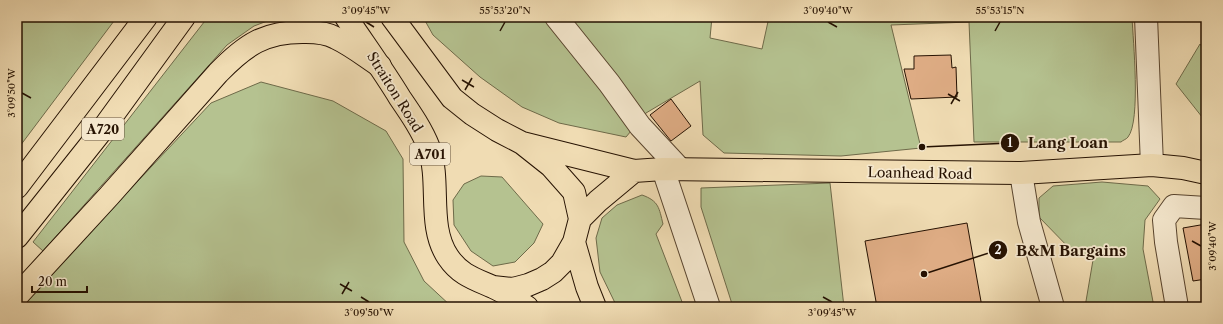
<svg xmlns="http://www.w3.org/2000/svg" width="1223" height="324" viewBox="0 0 1223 324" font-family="'Libre Caslon Text',serif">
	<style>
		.green { fill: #b5c290; stroke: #6e6a49 }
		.building { fill: #deac84; stroke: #261202 }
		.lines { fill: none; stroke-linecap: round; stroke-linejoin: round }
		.minor-casing { stroke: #58442e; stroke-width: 24 }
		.major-casing { stroke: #261202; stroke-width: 24 }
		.highway-casing { stroke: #261202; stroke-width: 24 }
		.minor { stroke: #f5e8ce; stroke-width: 22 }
		.major { stroke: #f0dcb3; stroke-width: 22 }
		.highway { stroke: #f0dcb3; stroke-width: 22 }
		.ticks { fill: none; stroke: #261202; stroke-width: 1.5 }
		.labels { text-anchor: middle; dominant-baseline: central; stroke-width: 3.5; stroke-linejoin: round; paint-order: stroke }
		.shield { fill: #f5e8ce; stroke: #64523f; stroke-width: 1 }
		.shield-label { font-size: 13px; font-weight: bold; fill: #261202 }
		.street-label { font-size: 14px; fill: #261202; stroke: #f5e8ce }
		.leader { fill: none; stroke: #261202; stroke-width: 1.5 }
		.callout-dot { fill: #261202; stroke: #f5e8ce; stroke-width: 1.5 }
		.mark-label { font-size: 12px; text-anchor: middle; font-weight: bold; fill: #fff }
		.callout-label { font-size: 15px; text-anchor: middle; font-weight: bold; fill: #261202; stroke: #f5e8ce; stroke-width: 3.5; stroke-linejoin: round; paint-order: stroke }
		.neatline { fill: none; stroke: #261202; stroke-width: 1.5 }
		.ticks-label { font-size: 10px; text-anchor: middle; fill: #261202 }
	</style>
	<rect width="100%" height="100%" fill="#f0dcb3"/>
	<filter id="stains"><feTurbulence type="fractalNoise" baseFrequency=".005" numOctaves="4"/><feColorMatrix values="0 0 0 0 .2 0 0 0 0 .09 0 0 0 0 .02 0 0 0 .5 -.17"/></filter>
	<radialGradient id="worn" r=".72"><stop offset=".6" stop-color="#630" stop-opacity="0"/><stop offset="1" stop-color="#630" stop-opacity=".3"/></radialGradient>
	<path class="green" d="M17,17H117L17,150Z
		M208,17H278L254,26L227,45L43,251L33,242Z
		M423,17H712L710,38L762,49L769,17H1132C1133,40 1141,121 1128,137C1127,139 1123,140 1121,142H974L969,22L891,25L921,148L841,156L724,153L703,135L700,81L646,113L626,137L559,123L522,107L480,77L433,35Z
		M1200,44L1206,52V122L1176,84Z
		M261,82L333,101L386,131L403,159L404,242L424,281L452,307H20L211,103Z
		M481,176L502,177L543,224L534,243L515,262L493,266L471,251L454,225L453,200L464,184Z
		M1102,182L1148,186L1160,199L1145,220L1143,249L1154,307H1085L1093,260L1074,253L1039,217V198L1053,186Z
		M830,183L844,307H733L701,207V188Z
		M642,195C659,201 659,208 663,224L656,234L684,307H617L600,272L596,238L602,218L617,205Z"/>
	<path class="building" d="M951,55L952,68L956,67L957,97L911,99L904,69H914V56Z
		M671,99L691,126L671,141L650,115Z
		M967,223L982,307H877L865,241Z
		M1206,224V279L1193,281L1183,228Z"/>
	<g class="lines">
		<defs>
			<path id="minor" d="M556,17L609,83L640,126L680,169
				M1146,17L1152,165
				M663,169L709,307
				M1021,173L1029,222L1053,307
				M1177,307L1166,242L1164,220L1174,206L1206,208"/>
			<path id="major" d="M346,17C364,44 383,70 400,98C411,114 422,130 429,148C441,183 427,226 448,257C460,275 475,279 493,287C505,292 516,300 527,307
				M392,17L452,98L472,114L497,130L522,143L551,166L574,192L580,219L574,242L562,263L553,272L542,279L528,285L513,289L493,287
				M522,143L634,171L663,169L1021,173L1152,165L1183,168L1206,173
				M580,219L598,201L634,171
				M574,242L587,287L595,307"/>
			<path id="highway" d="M17,187L146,17
				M17,237L99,134L184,17
				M17,296L109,196L218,73C245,45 265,31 306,32C315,32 327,33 336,38C351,45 365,56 380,66"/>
		</defs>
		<use href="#minor" class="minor-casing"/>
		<use href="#major" class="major-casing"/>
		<use href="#highway" class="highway-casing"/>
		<use href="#minor" class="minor"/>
		<use href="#major" class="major"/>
		<use href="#highway" class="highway"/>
	</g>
	<path class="ticks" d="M366,22L374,27M828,22L837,27M500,31L505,22M995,31L1000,22M462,80L474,87M465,90L472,78M22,93L31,98M948,94L960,101M951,104L958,92M1192,241L1201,246M340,284L352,291M342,294L349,282M361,297L369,302M823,297L832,302"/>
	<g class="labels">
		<g class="shield">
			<rect x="82" y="118" width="42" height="22" rx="3"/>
			<rect x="410" y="143" width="40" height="22" rx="3"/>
		</g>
		<g class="shield-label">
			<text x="103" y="129">A720</text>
			<text x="430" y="154">A701</text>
		</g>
		<g class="street-label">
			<text transform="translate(395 92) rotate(58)">Straiton Road</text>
			<text transform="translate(920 173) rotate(1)">Loanhead Road</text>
		</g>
	</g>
	<path class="leader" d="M922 147L1010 143M924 274L998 250"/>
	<g class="callout-dot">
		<circle cx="922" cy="147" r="4"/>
		<circle cx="924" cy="274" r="4"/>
		<circle cx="1010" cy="143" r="10"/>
		<circle cx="998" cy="250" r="10"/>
	</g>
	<g class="mark-label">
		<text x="1010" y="147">1</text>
		<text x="998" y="254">2</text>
	</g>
	<g class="callout-label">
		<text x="1068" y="148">Lang Loan</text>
		<text x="1071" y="256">B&amp;M Bargains</text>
	</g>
	<rect width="1223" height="324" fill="none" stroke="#f0dcb3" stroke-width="44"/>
	<path d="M32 286v6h55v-6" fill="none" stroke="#261202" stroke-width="2"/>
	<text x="38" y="286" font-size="12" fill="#261202" stroke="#f5e8ce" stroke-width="3" paint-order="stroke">20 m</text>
	<rect x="22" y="22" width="1179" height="280" class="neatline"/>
	<g class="ticks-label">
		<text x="366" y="14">3°09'45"W</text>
		<text x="505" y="14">55°53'20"N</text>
		<text x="828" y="14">3°09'40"W</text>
		<text x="1000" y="14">55°53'15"N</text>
		<text transform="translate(11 93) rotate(-90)" y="4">3°09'50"W</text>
		<text transform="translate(1212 246) rotate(-90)" y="4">3°09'40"W</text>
		<text x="369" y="316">3°09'50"W</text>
		<text x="832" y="316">3°09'45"W</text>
	</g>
	<rect width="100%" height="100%" filter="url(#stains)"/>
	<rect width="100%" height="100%" fill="url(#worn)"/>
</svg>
